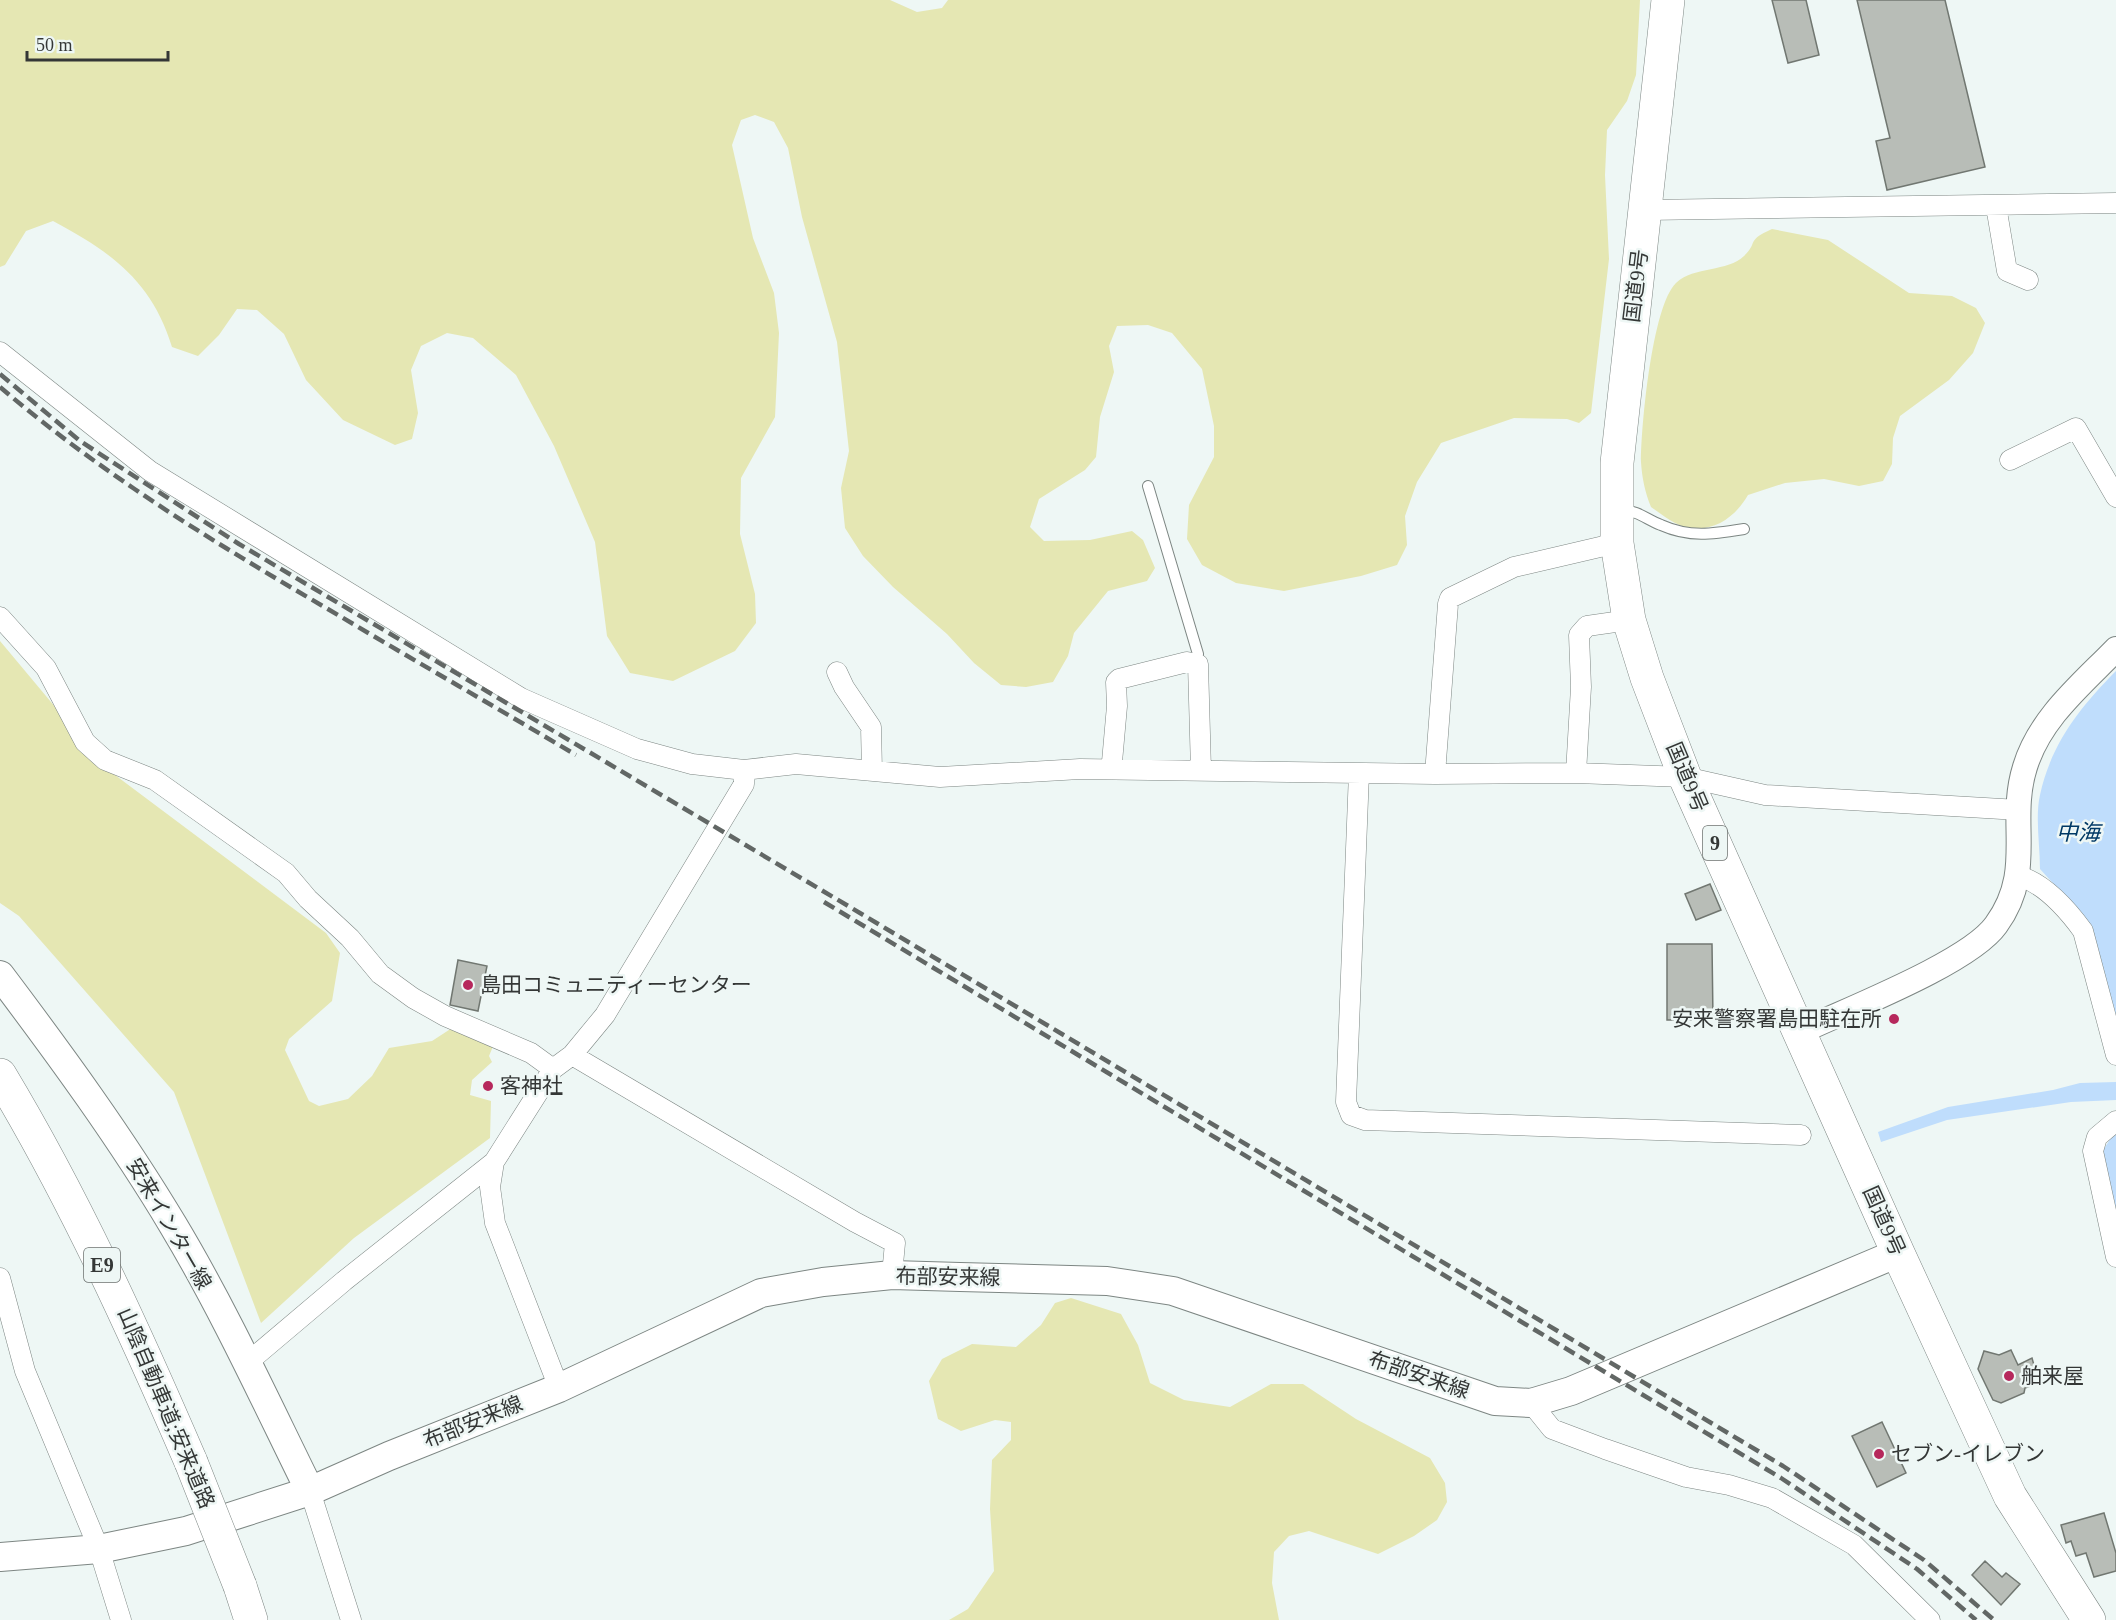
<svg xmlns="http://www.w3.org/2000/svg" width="2116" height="1620" viewBox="0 0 2116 1620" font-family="'Times New Roman','Noto Sans JP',serif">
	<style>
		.green { fill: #e5e7b3 }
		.water { fill: #bfddfc }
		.building { fill: #b8bdb7; stroke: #717771; stroke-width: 1.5 }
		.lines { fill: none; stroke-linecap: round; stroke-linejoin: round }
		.service-casing { stroke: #7d8683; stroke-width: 12 }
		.minor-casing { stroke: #7d8683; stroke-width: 21 }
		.tertiary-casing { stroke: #7d8683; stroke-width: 26 }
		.secondary-casing { stroke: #7d8683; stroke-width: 30 }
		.trunk-casing { stroke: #7d8683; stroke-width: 34 }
		.motorway-casing { stroke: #7d8683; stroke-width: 34 }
		.service { stroke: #fff; stroke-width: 10 }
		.minor { stroke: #fff; stroke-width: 20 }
		.tertiary { stroke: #fff; stroke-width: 24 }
		.secondary { stroke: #fff; stroke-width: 28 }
		.trunk { stroke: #fff; stroke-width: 33 }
		.motorway { stroke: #fff; stroke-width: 33 }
		.rail { stroke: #626765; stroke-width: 4.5; stroke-dasharray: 12 6; stroke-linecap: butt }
		.motorway-bridge-casing { stroke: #7d8683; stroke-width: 34; stroke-linecap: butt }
		.motorway-bridge { stroke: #fff; stroke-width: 33 }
		.poi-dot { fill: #b6285c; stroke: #eef7f5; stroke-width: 2 }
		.labels { text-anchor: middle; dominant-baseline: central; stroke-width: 5; stroke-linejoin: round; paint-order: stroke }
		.shield { fill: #eef7f5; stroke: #6c716f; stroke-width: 1.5 }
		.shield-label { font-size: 20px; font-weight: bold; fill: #343736 }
		.street-label { font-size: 21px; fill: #343736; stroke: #eef7f5 }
		.poi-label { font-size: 21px; fill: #343736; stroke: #eef7f5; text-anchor: start }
		.water-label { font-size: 22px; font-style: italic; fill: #003965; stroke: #eef7f5 }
	</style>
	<rect width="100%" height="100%" fill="#eef7f5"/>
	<path class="green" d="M0,0H890L917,12L942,8L948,0H1640L1636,75L1627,101L1607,130L1605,175L1609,259L1591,413L1579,423L1567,419L1514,418L1441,443L1417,482L1405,516L1407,545L1397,565L1361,576L1284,591L1236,583L1202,565L1187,539L1189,505L1214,457V426L1202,369L1172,333L1148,325L1117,326L1109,346L1114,372L1100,417L1096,457L1085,470L1039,499L1030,527L1044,541L1090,540L1132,531L1143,540L1155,568L1147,581L1108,591L1074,633L1068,656L1053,682L1026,687L1001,685L974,663L947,634L893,587L863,556L845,528L841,488L849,451L837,342L802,217L788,148L774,122L755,115L741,120L732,145L753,238L774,293L779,333L775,417L741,478L740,534L755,594L756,623L735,651L673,681L630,673L607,636L595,542L554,446L516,375L473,338L447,333L421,346L411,370L418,413L412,439L395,445L343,420L306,380L284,334L257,310L237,309L219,335L198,356L172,347C152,281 111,252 53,221L26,231L5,265L0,267Z
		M1772,229L1828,240L1909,293L1952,296L1976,308L1985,323L1973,353L1949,380L1900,416L1893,438L1892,464L1883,481L1859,486L1824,479L1785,483L1748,495C1736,516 1715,532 1689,528C1676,526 1661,514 1651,507C1645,492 1642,478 1641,462C1641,427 1652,306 1676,283C1694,266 1728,272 1744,256C1759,242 1745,241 1772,229Z
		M0,641L107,769L326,933L340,953L332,1001L289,1039L285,1050L309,1101L319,1106L348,1099L372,1076L389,1048L432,1041L452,1028L494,1044L489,1056L492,1062L472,1080L470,1095L491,1101L490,1138L354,1238L261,1323L174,1092L19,916L0,903Z
		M1071,1298L1121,1314L1138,1345L1150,1383L1184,1400L1230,1407L1271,1384H1303L1356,1419L1430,1458L1445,1483L1447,1502L1437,1520L1414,1536L1378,1554L1309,1531L1289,1536L1274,1552L1272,1583L1279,1620H949L968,1609L994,1571L990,1509L992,1460L1011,1440V1422L995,1420L961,1431L938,1419L929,1381L942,1359L972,1344L1016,1347L1041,1325L1055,1303Z"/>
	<path class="water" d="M2116,671V1026L2090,924L2040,869C2040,845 2035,817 2040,795C2051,744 2080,707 2116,671Z
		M2116,1082V1100L2071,1102L1947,1120L1881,1142L1878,1132L1948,1107L2053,1090L2080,1083Z
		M2116,1130V1224L2100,1155Z"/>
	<path class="building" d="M1772,0H1806L1819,55L1788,63Z
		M1857,0H1945L1985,167L1887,190L1876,141L1890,138Z
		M1710,884L1721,910L1696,920L1685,894Z
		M1667,944H1712L1713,1020H1667Z
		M458,960L487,966L478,1011L450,1005Z
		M2011,1350L2018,1365L2032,1358L2039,1383L2025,1388L2024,1393L2001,1403L1993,1400L1978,1369L1984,1351L1999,1355Z
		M1882,1422L1906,1473L1877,1487L1852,1436Z
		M2104,1513L2116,1553V1571L2094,1577L2086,1553L2076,1556L2071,1541L2066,1543L2061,1525Z
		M1985,1561L2002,1577L2006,1573L2020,1584L2001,1605L1972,1575Z"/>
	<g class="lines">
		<defs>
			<path id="service" d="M1148,486L1198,654
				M1622,510C1638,511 1646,519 1661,525C1690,538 1713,534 1744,529"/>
			<path id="minor" d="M1996,206L2007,271L2028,280
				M1646,210L2116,203
				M0,352L150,471L521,698L637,749L692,764L744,770
				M2010,460L2076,428L2116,497
				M0,617L46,668L85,742L105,760L155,780L286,873L308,899L350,938L380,974L413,998L445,1016L531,1053L553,1069
				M837,672L844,687L871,727L872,771
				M1112,762L1117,706L1116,682L1119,679L1187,662L1198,664L1201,770
				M1359,773L1346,1102L1351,1115L1365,1120L1801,1135
				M1576,773L1581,687L1579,635L1587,626L1629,620
				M1435,774L1448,604L1450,598L1514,567L1617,543
				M2019,876C2045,884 2067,909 2083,931L2116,1055
				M572,1055L855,1222L895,1243L892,1275
				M2116,1121L2097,1137L2093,1151L2116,1257
				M494,1162L490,1187L495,1223L559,1388
				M0,1278L25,1371L99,1549L121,1620
				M247,1363L344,1281L494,1162L553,1069L572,1055L605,1015L744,784V770L796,764L940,777L1080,769L1435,774L1576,773L1685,777L1765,795L2019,810
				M1531,1403L1552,1429L1605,1449L1686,1477L1729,1485L1772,1498L1854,1545L1930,1620
				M310,1491L351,1620"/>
			<path id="tertiary" d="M1800,1032C1846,1010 1969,963 1996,925C2036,870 2007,824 2025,767C2040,718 2081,685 2116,649"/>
			<path id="secondary" d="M0,975C61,1056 121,1138 173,1225C224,1310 266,1402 310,1491
				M0,1557L99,1549L186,1531L310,1491L389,1456L559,1388L761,1293L823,1282L892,1275L960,1277L1107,1281L1173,1291L1495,1401L1531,1403L1571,1391L1898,1253"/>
			<path id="trunk" d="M1668,0L1617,463V543L1629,620L1647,678L1685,777L1898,1253L2010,1496L2089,1620"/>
			<path id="motorway" d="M0,1075C74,1198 134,1330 191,1462
				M240,1586L251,1620"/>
		</defs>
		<use href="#service" class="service-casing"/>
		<use href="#minor" class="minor-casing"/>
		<use href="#tertiary" class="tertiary-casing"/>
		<use href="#secondary" class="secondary-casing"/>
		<use href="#trunk" class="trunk-casing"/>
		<use href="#motorway" class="motorway-casing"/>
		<use href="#service" class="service"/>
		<use href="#minor" class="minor"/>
		<use href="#tertiary" class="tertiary"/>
		<use href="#secondary" class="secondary"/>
		<use href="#trunk" class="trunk"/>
		<use href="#motorway" class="motorway"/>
		<path class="rail" d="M0,374L80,441L239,544L865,916L1783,1466L1924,1560L1994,1620
			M0,387C104,476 220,546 338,615C417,662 497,708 576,755
			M824,902L1781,1478L1917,1569L1976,1620"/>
		<defs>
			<path id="motorway-bridge" d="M191,1462L240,1586"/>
		</defs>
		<use href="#motorway-bridge" class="motorway-bridge-casing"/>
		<use href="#motorway-bridge" class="motorway-bridge"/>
	</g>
	<g class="poi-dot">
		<circle cx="468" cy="985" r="6"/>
		<circle cx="1894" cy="1019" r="6"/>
		<circle cx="488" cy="1086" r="6"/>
		<circle cx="2009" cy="1376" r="6"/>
		<circle cx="1879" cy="1454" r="6"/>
	</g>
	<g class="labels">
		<g class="shield">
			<rect x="1703" y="826" width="24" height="34" rx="4.5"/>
			<rect x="84" y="1248" width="36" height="34" rx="4.5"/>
		</g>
		<g class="shield-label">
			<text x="1715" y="843">9</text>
			<text x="102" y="1265">E9</text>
		</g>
		<g class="street-label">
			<text transform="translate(1636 286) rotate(-83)">国道9号</text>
			<text transform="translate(1687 777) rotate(67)">国道9号</text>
			<text transform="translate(1884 1221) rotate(66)">国道9号</text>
			<text transform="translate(169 1224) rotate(60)">安来インター線</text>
			<text transform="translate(948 1277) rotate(1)">布部安来線</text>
			<text transform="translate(1419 1375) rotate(19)">布部安来線</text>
			<text transform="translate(166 1408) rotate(67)">山陰自動車道;安来道路</text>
			<text transform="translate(473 1422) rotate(-22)">布部安来線</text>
		</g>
		<g class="poi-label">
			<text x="480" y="985">島田コミュニティーセンター</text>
			<text x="1882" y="1019" text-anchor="end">安来警察署島田駐在所</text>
			<text x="500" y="1086">客神社</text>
			<text x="2021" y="1376">舶来屋</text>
			<text x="1891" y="1454">セブン-イレブン</text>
		</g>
		<g class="water-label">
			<text x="2078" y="832">中海</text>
		</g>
	</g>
	<path d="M27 51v9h141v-9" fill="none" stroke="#343736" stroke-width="3"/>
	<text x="36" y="51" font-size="18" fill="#343736" stroke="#eef7f5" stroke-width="4.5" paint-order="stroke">50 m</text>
</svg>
